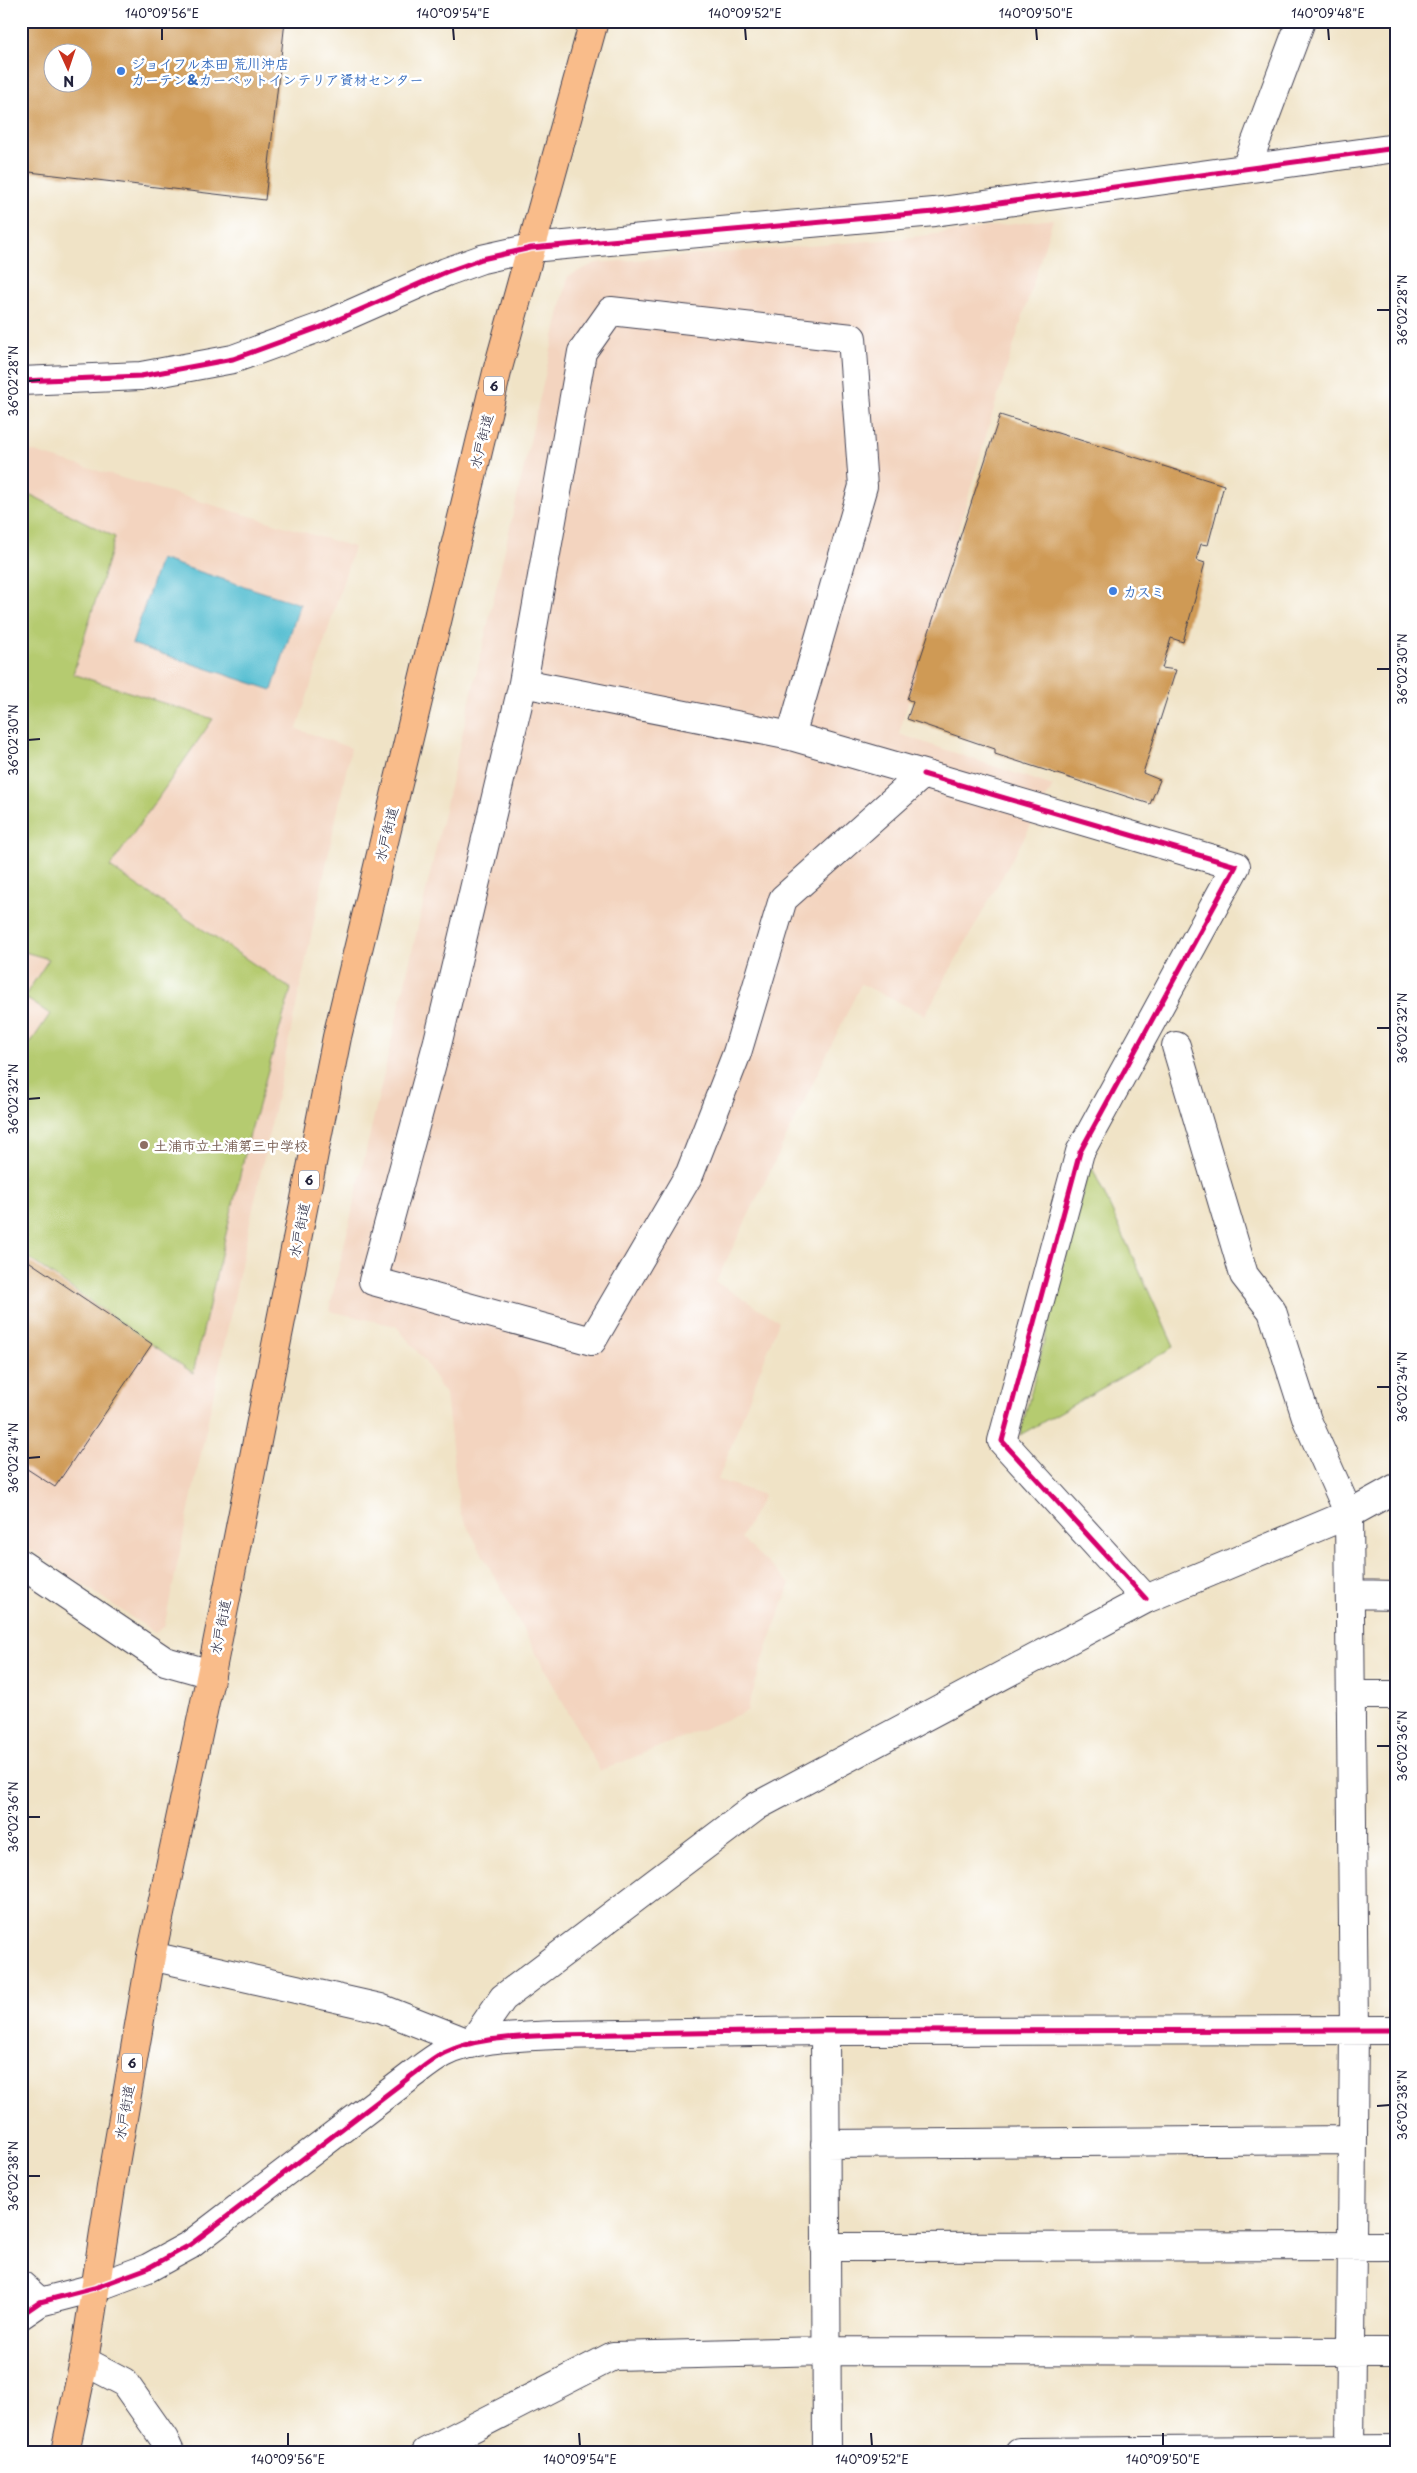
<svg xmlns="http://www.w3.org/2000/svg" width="1417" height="2473" viewBox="0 0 1417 2473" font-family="'Playpen Sans','Klee One',sans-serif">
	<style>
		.built { fill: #f3d4bf }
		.green { fill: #b5cb6f; stroke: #6c7655 }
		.water { fill: #55bed1; stroke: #3c7086 }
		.building { fill: #cf9a55; fill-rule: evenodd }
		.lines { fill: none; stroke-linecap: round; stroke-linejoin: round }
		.minor-casing { stroke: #413f50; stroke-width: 30 }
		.highway-casing { stroke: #413f50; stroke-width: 30 }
		.minor { stroke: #fff; stroke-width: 28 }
		.highway { stroke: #f9bc8a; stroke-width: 28 }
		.cycleway-casing { stroke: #fff; stroke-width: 8 }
		.cycleway { stroke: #d6006c; stroke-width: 5 }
		.ticks { fill: none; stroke: #22223b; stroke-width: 2 }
		.shop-dot { fill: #3f7fe0; stroke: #fff; stroke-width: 2 }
		.education-dot { fill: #8d6e63; stroke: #fff; stroke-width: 2 }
		.labels { text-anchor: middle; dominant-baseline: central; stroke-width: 5; stroke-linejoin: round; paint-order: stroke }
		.shield { fill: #fff; stroke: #646476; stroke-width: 1 }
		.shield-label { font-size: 12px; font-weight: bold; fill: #22223b }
		.shop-label { font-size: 14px; font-weight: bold; fill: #366cbe; stroke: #fff; text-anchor: start }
		.street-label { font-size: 14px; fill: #22223b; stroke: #fff }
		.education-label { font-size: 14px; font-weight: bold; fill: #785e54; stroke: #fff; text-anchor: start }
		.neatline { fill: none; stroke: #22223b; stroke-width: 2 }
		.ticks-label { font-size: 12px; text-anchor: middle; fill: #22223b }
	</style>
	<rect width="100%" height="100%" fill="#fff"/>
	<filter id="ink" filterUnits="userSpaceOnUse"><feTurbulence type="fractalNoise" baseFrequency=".02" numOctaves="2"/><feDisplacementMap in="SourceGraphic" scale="10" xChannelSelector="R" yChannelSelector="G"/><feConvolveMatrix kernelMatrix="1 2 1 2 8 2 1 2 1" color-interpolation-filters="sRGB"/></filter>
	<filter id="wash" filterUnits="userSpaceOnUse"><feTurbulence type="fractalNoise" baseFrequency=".0096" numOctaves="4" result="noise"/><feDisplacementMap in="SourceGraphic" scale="20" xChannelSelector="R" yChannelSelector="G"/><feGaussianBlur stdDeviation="1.12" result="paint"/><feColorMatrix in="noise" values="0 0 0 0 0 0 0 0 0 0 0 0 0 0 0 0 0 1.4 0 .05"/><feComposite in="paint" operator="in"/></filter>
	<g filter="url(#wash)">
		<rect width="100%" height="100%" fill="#f0e3c6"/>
		<path class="built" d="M1053,219L993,412L899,734L1053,786L925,1015L861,984L716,1282L779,1321L718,1480L764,1495L741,1538L790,1584L761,1665L747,1711L600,1771L460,1513L446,1396L424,1360L396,1326L329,1311L568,276L596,263L896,239Z
			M21,448L354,547L297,729L351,748L164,1627L155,1633L21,1543Z"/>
		<path class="green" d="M21,490L115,537L73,674L213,719L110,867L291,989L248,1141L193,1373L21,1253V1057L50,1014L24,997L49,959L21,951Z
			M1090,1163L1174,1347L1020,1435Z"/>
		<path class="water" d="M160,559L300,604L272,690L132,644Z"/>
		<g id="blocks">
			<path class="building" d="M21,21H285L265,200L21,171ZM52,52H82V82H52Z
				M1000,415L1224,485L1208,545L1201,544L1196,560L1205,563L1183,642L1171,638L1162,668L1176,670L1143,773L1160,780L1150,804L995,754V749L907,719L913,702L907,699Z
				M21,1256L152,1344L55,1487L21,1465Z"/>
		</g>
	</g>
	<g filter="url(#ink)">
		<use href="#blocks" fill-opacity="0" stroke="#413f50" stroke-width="1"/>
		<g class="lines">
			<defs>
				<path id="minor" d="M1246,168L1301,21
					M21,381L141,376L233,359L321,327L446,272L482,259L531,248L934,212L1396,148
					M523,683L791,736L923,774L783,899L737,1053L690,1173L592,1341L373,1281L438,1041L523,683L582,352L611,311L852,338L863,486L791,736
					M923,774L1236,866L1080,1152L1002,1441L1146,1599
					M1176,1046L1244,1275L1272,1311L1307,1420L1349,1514L1354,2030L1350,2452
					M21,1564L165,1661L211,1674
					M1350,1594L1396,1595
					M1351,1695H1396
					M151,1956L380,2008L471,2044
					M825,2031L827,2452
					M471,2044L503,1998L757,1806L1146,1599L1349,1514L1396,1488
					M825,2144L1353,2140
					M825,2247L1396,2246
					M21,2285L40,2302
					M21,2315L40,2302L94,2288L148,2268L190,2245L415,2073C424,2066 434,2058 444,2053C476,2037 519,2037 554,2035L825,2031L1396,2030
					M84,2361L124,2382L164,2439L170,2452
					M426,2452L613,2356L825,2351L1396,2352
					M1019,2452L1396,2449"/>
				<path id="highway" d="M65,2452L84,2361L111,2187L151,1956L211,1674L337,1037L498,368L594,21"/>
			</defs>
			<use href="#minor" class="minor-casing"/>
			<use href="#highway" class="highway-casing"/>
			<use href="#minor" class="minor"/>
			<use href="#highway" class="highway"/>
			<defs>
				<path id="cycleway" d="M21,381L141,376L233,359L321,327L446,272L482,259L531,248L934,212L1396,148
					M923,774L1236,866L1080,1152L1002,1441L1146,1599
					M21,2315L40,2302L94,2288L148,2268L190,2245L415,2073C424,2066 434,2058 444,2053C476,2037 519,2037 554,2035L825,2031L1396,2030"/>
			</defs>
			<use href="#cycleway" class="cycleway-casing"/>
			<use href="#cycleway" class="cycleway"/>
		</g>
	</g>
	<path class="ticks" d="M162,28V40M453,28L454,40M745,28L746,40M1036,28L1037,40M1328,28L1329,40M1377,310H1390M28,381L40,380M1377,669H1390M28,740L40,739M1377,1028H1390M28,1099L40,1098M1377,1387H1390M28,1458L40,1457M1377,1746H1390M28,1817H40M1377,2106L1390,2105M28,2176H40M288,2433V2446M579,2433L580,2446M871,2433L872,2446M1163,2433V2446"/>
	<g class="shop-dot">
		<circle cx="121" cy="71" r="5"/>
		<circle cx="1113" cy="591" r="5"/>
	</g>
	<circle class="education-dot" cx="144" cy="1145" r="5"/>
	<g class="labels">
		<g class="shield">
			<rect x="484" y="376.5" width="20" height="19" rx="4"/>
			<rect x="299" y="1170.5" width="20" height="19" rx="4"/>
			<rect x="122" y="2053.5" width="20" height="19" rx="4"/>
		</g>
		<g class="shield-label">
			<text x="494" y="386">6</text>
			<text x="309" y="1180">6</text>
			<text x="132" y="2063">6</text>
		</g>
		<g class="shop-label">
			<text x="131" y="63">ジョイフル本田 荒川沖店<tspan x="131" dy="16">カーテン&amp;カーペットインテリア資材センター</tspan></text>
			<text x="1123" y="591">カスミ</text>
		</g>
		<g class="street-label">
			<text transform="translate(481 441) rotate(-76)">水戸街道</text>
			<text transform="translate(386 834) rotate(-76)">水戸街道</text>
			<text transform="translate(299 1230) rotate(-79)">水戸街道</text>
			<text transform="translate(220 1627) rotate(-79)">水戸街道</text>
			<text transform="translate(124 2112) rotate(-80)">水戸街道</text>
		</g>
		<g class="education-label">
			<text x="154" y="1145">土浦市立土浦第三中学校</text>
		</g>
	</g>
	<rect width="1417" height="2473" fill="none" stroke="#fff" stroke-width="55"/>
	<g transform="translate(68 68) rotate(177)"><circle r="24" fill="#ffffff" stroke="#a7a7b1"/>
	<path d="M0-4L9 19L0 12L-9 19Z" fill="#c8321e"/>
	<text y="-8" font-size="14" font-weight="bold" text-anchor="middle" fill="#22223b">N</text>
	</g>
	<rect x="28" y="28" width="1362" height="2418" class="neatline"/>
	<g class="ticks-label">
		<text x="162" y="18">140°09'56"E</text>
		<text x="453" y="18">140°09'54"E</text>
		<text x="745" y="18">140°09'52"E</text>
		<text x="1036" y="18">140°09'50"E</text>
		<text x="1328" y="18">140°09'48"E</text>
		<text transform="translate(1403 310) rotate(-90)" y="4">36°02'28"N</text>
		<text transform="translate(14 381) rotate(-90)" y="4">36°02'28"N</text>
		<text transform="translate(1403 669) rotate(-90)" y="4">36°02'30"N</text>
		<text transform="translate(14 740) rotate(-90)" y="4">36°02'30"N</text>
		<text transform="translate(1403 1028) rotate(-90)" y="4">36°02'32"N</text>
		<text transform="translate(14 1099) rotate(-90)" y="4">36°02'32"N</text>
		<text transform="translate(1403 1387) rotate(-90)" y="4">36°02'34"N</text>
		<text transform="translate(14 1458) rotate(-90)" y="4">36°02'34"N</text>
		<text transform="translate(1403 1746) rotate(-90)" y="4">36°02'36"N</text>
		<text transform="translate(14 1817) rotate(-90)" y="4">36°02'36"N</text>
		<text transform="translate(1403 2105) rotate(-90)" y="4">36°02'38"N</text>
		<text transform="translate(14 2176) rotate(-90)" y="4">36°02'38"N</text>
		<text x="288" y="2464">140°09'56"E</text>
		<text x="580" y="2464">140°09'54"E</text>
		<text x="872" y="2464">140°09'52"E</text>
		<text x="1163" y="2464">140°09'50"E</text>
	</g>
</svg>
